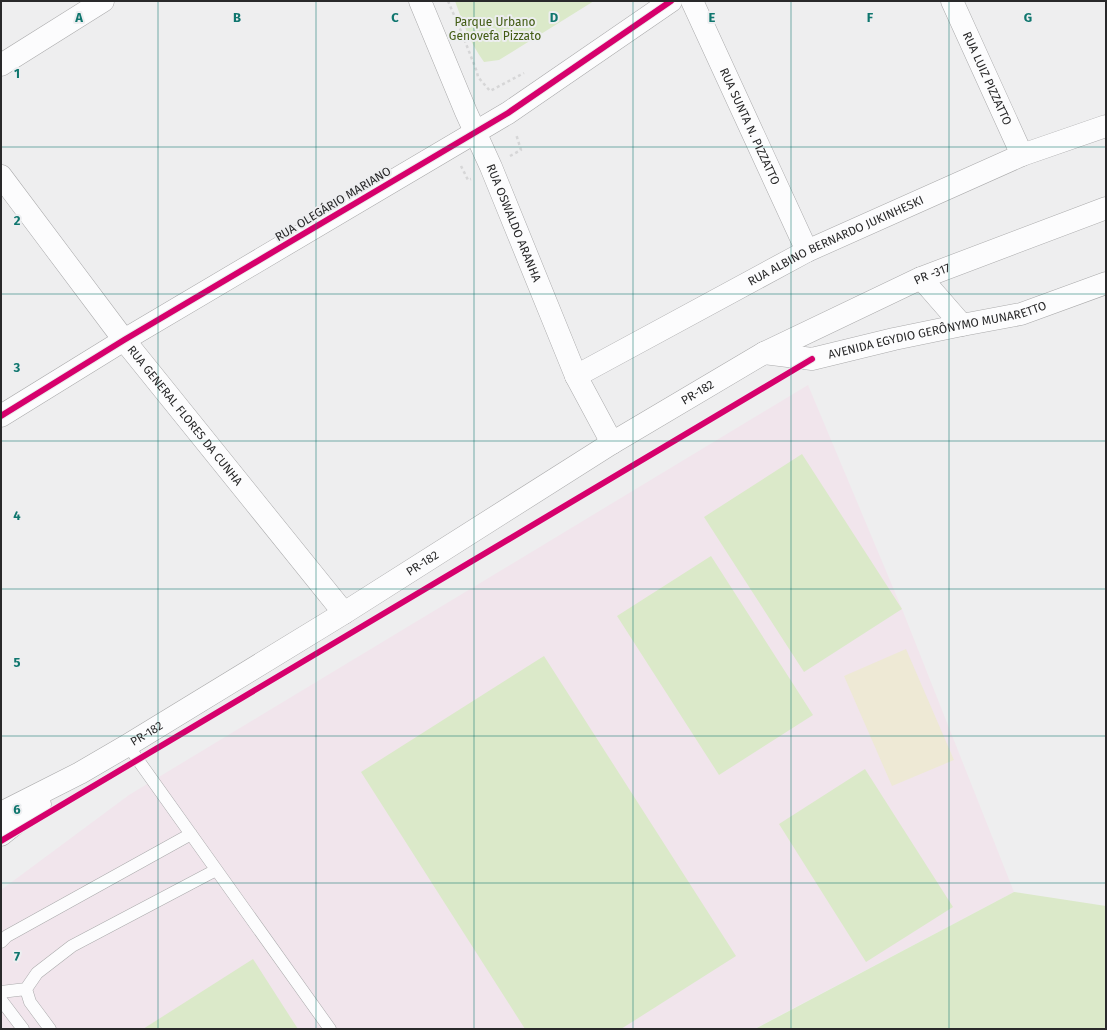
<svg xmlns="http://www.w3.org/2000/svg" width="1107" height="1030" viewBox="0 0 1107 1030" font-family="'Fira Sans',sans-serif">
	<style>
		.industrial { fill: #f1e5ec }
		.green { fill: #dbe9c9 }
		.sand { fill: #eee9d5 }
		.lines { fill: none; stroke-linecap: round; stroke-linejoin: round }
		.service-casing { stroke: #aaaaab; stroke-width: 13 }
		.minor-casing { stroke: #aaaaab; stroke-width: 23 }
		.tertiary-casing { stroke: #aaaaab; stroke-width: 23 }
		.primary-casing { stroke: #aaaaab; stroke-width: 23 }
		.path { stroke: #d6d6d7; stroke-width: 2.5; stroke-dasharray: 3 3; stroke-linecap: butt }
		.service { stroke: #fcfcfd; stroke-width: 12 }
		.minor { stroke: #fcfcfd; stroke-width: 22 }
		.tertiary { stroke: #fcfcfd; stroke-width: 22 }
		.primary { stroke: #fcfcfd; stroke-width: 22 }
		.cycleway-casing { stroke: #edeef0; stroke-width: 8 }
		.cycleway { stroke: #d6006c; stroke-width: 6 }
		.grid { fill: none; stroke: #0f766e; stroke-width: 1; stroke-opacity: 0.55 }
		.labels { text-anchor: middle; dominant-baseline: central; stroke-width: 4; stroke-linejoin: round; paint-order: stroke }
		.park-label { font-size: 12px; fill: #435c14; stroke: #edeef0 }
		.street-label { font-size: 12px; fill: #29292a; stroke: #edeef0 }
		.grid-label { font-size: 13px; text-anchor: middle; font-weight: bold; fill: #0f766e; stroke: #edeef0; stroke-width: 4; stroke-linejoin: round; paint-order: stroke }
	</style>
	<rect width="100%" height="100%" fill="#eeeeef"/>
	<path class="industrial" d="M808,385L902,609L1014,892L754,1029H1V890L129,795Z"/>
	<path class="green" d="M455,1H594L499,60L484,62C470,43 463,23 455,1Z
		M802,454L902,609L804,672L704,517Z
		M711,556L813,715L719,775L617,616Z
		M544,656L736,956L621,1029H525L361,772Z
		M865,769L953,907L866,962L779,824Z
		M1014,892L1106,906V1029H755Z
		M253,959L298,1029H143Z"/>
	<path class="sand" d="M906,649L954,760L892,786L844,676Z"/>
	<g class="lines">
		<defs>
			<path id="service" d="M128,745L138,760L330,1029
				M1,942L7,936L191,834
				M1,992L26,989
				M1,1000L23,1029
				M50,1029L30,1002L26,989L37,973L72,946L216,870"/>
			<g id="minor">
				<path id="s1" d="M692,1L807,251"/>
				<path id="s2" d="M952,1L1022,155"/>
				<path d="M1,65L103,1"/>
				<path id="s3" d="M1,176L124,340L344,613"/>
				<path d="M921,278L962,325"/>
				<path id="s4" d="M764,353L812,359L894,339L962,325L1021,314L1106,283"/>
				<path id="s5" d="M576,376L807,251L1022,155L1106,126"/>
				<path d="M1,416L124,340L508,113L671,1"/>
			</g>
			<g id="tertiary">
				<path id="s6" d="M420,1L466,112L491,167L576,376L612,443"/>
			</g>
			<g id="primary">
				<path id="s7" d="M1,813L80,773L128,745L344,613L612,443L764,353L921,278L1106,208"/>
				<path d="M1,835L40,804"/>
			</g>
		</defs>
		<use href="#service" class="service-casing"/>
		<use href="#minor" class="minor-casing"/>
		<use href="#tertiary" class="tertiary-casing"/>
		<use href="#primary" class="primary-casing"/>
		<path class="path" d="M448,1L463,36L477,72L478,77L490,91L524,73
			M510,156L521,150L516,134
			M461,166L468,180L471,179"/>
		<use href="#service" class="service"/>
		<use href="#minor" class="minor"/>
		<use href="#tertiary" class="tertiary"/>
		<use href="#primary" class="primary"/>
		<defs>
			<path id="cycleway" d="M1,416L124,340L508,113L671,1
				M1,841L812,359"/>
		</defs>
		<use href="#cycleway" class="cycleway-casing"/>
		<use href="#cycleway" class="cycleway"/>
	</g>
	<path class="grid" d="M158,1V1029M316,1V1029M474,1V1029M633,1V1029M791,1V1029M949,1V1029M1,147H1106M1,294H1106M1,441H1106M1,589H1106M1,736H1106M1,883H1106"/>
	<g class="labels">
		<g class="park-label">
			<text x="495" y="22">Parque Urbano<tspan x="495" dy="14">Genovefa Pizzato</tspan></text>
		</g>
		<g class="street-label">
			<text stroke="none"><textPath href="#s2" startOffset="85">RUA LUIZ PIZZATTO</textPath></text>
			<text stroke="none"><textPath href="#s1" startOffset="138">RUA SUNTA N. PIZZATTO</textPath></text>
			<text transform="translate(333 204) rotate(-31)">RUA OLEGÁRIO MARIANO</text>
			<text stroke="none"><textPath href="#s6" startOffset="241">RUA OSWALDO ARANHA</textPath></text>
			<text stroke="none"><textPath href="#s5" startOffset="293">RUA ALBINO BERNARDO JUKINHESKI</textPath></text>
			<text stroke="none"><textPath href="#s7" startOffset="1077">PR -317</textPath></text>
			<text stroke="none"><textPath href="#s4" startOffset="177">AVENIDA EGYDIO GERÔNYMO MUNARETTO</textPath></text>
			<text stroke="none"><textPath href="#s7" startOffset="814">PR-182</textPath></text>
			<text stroke="none"><textPath href="#s3" startOffset="302">RUA GENERAL FLORES DA CUNHA</textPath></text>
			<text stroke="none"><textPath href="#s7" startOffset="490">PR-182</textPath></text>
			<text stroke="none"><textPath href="#s7" startOffset="166">PR-182</textPath></text>
		</g>
	</g>
	<g class="grid-label">
		<text x="79" y="22">A</text>
		<text x="237" y="22">B</text>
		<text x="395" y="22">C</text>
		<text x="554" y="22">D</text>
		<text x="712" y="22">E</text>
		<text x="870" y="22">F</text>
		<text x="1028" y="22">G</text>
		<text x="17" y="78">1</text>
		<text x="17" y="225">2</text>
		<text x="17" y="372">3</text>
		<text x="17" y="520">4</text>
		<text x="17" y="667">5</text>
		<text x="17" y="814">6</text>
		<text x="17" y="961">7</text>
	</g>
	<rect width="1107" height="1030" fill="none" stroke="#29292a" stroke-width="4"/>
</svg>
